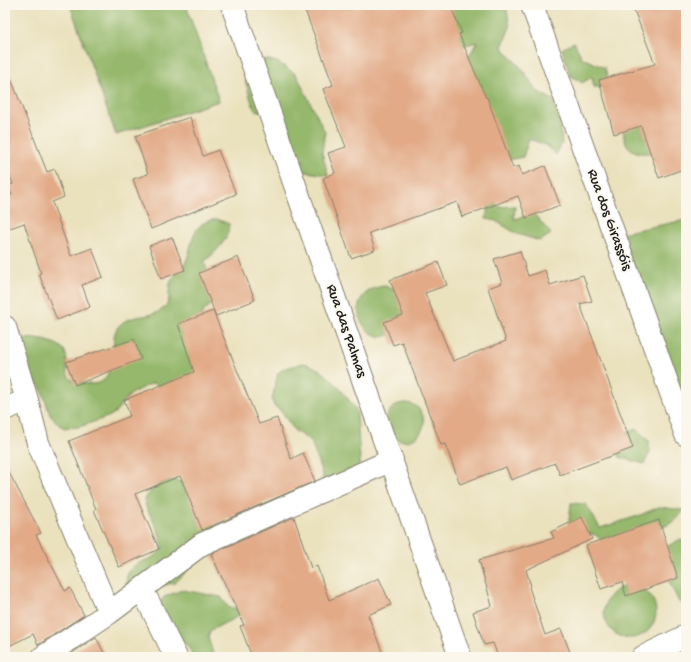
<svg xmlns="http://www.w3.org/2000/svg" width="691" height="662" viewBox="0 0 691 662" font-family="'Gochi Hand',sans-serif">
	<style>
		.forest { fill: #95b86c; stroke: #586a44 }
		.building { fill: #e2aa87 }
		.lines { fill: none; stroke-linecap: round; stroke-linejoin: round }
		.minor-casing { stroke: #837e6c; stroke-width: 24 }
		.minor { stroke: #fff; stroke-width: 22 }
		.labels { text-anchor: middle; dominant-baseline: central; stroke-width: 3.5; stroke-linejoin: round; paint-order: stroke }
		.street-label { font-size: 15px; fill: #1c1c1c; stroke: #fbf7ec }
	</style>
	<rect width="100%" height="100%" fill="#fbf7ec"/>
	<filter id="ink" filterUnits="userSpaceOnUse"><feTurbulence type="fractalNoise" baseFrequency=".025" numOctaves="2"/><feDisplacementMap in="SourceGraphic" scale="8" xChannelSelector="R" yChannelSelector="G"/><feConvolveMatrix kernelMatrix="1 2 1 2 8 2 1 2 1" color-interpolation-filters="sRGB"/></filter>
	<filter id="wash" filterUnits="userSpaceOnUse"><feTurbulence type="fractalNoise" baseFrequency=".012" numOctaves="4" result="noise"/><feDisplacementMap in="SourceGraphic" scale="16" xChannelSelector="R" yChannelSelector="G"/><feGaussianBlur stdDeviation="0.9" result="paint"/><feColorMatrix in="noise" values="0 0 0 0 0 0 0 0 0 0 0 0 0 0 0 0 0 1.4 0 .05"/><feComposite in="paint" operator="in"/></filter>
	<g filter="url(#wash)">
		<rect width="100%" height="100%" fill="#eae1bd"/>
		<path class="forest" d="M70,5H186L219,101L116,135Z
			M458,5H506L510,27L502,47L522,69L537,91L553,100L559,120L562,143L556,155L546,145L529,139L523,157L507,160L487,113V97L465,73L467,59L477,42L448,50L447,17Z
			M574,42L582,58L605,68L610,87H594L592,77L582,83L570,75L562,49Z
			M264,59L277,62L296,74L325,132L322,152L328,175L293,170L287,146L294,147L281,120L254,109L245,81Z
			M636,114L652,152C635,157 621,146 624,128Z
			M489,201L500,207L515,206L514,219L534,214L551,234L540,241L517,234L496,221L486,219Z
			M217,219L229,224C230,239 215,253 204,262L212,282L215,301L205,310L192,329L200,370L175,397L153,383L134,392L124,400L116,412L110,416L79,427L65,428L59,425L50,415L42,390L26,369L20,345L23,339C32,337 58,341 64,350C72,363 58,380 82,383C90,384 96,385 103,381C108,374 112,368 113,359C115,349 111,336 118,327C130,312 153,320 165,307C171,301 168,291 170,284C172,277 179,272 183,267C196,246 186,223 217,219Z
			M686,220V405L621,233Z
			M385,286L399,292L408,313C404,319 399,330 393,333C364,351 337,291 385,286Z
			M303,363C325,367 342,391 355,408L357,414L360,460L358,470L322,484L323,477L311,441L295,431L280,410L274,406L272,400L278,373L283,369Z
			M386 422a19 19 0 1 1 38 0a19 19 0 1 1-38 0Z
			M636,429L649,441L650,452L644,464L619,457V436Z
			M176,480L188,485L207,521L218,528L219,547L194,564L175,583L141,590L135,589L126,585C126,556 153,566 163,547L158,530L146,507L145,500C150,488 163,481 176,480Z
			M571,503L586,504L600,528L638,516L659,507L684,510L676,520L636,542L607,547L596,535L568,529Z
			M681,539L686,543V606L679,602L655,553Z
			M604 612a26 26 0 1 1 52 0a26 26 0 1 1-52 0Z
			M182,590L221,597L229,608H238L251,612L239,616L211,630L208,637L214,657H192L191,651L170,625L160,602L164,597Z"/>
		<g id="blocks">
			<path class="building" d="M303,5H450L462,33L459,34L486,98L487,97L513,168L519,166L522,175L545,166L560,205L526,218L518,196L462,217L457,202L369,233L375,250L351,258L323,178L335,173L328,153L346,147L323,89L333,85Z
				M632,5H686V168L659,178L641,126L614,134L599,80L655,64Z
				M5,68H7L47,172L55,169L64,197L52,202L71,256L92,248L103,277L82,285L90,307L57,320L39,274L41,273L24,223L5,230V198L12,195L8,185L13,184L5,164Z
				M190,117L203,156L218,150L236,194L151,229L133,179L148,174L135,136Z
				M172,237L185,270L161,279L149,246Z
				M520,251L528,276L545,270L550,285L583,275L592,301L580,304L633,448L560,475L555,463L511,480L506,467L460,484L445,444L441,445L402,342L393,345L384,322L403,315L390,280L438,262L447,285L425,293L453,361L506,341L488,288L502,283L494,259Z
				M238,257L255,300L216,316L199,273Z
				M213,311L259,424L277,418L291,459L303,453L315,481L202,530L180,476L135,494L159,549L119,567L94,510L96,509L69,441L130,416L124,400L194,372L178,324Z
				M134,339L141,359L75,385L66,362Z
				M5,465L41,533L36,535L65,591L70,588L84,615L38,645L33,634L5,648Z
				M294,517L311,568L317,566L329,600L379,578L391,605L368,615L384,657H252L240,626L244,625L211,554Z
				M582,517L592,539L526,570L531,586L529,587L545,635L561,629L572,657H494L493,655L497,654L493,643L484,645L473,612L492,606L479,560L554,538L551,532Z
				M659,520L678,578L626,596L622,582L601,589L586,545Z
				M96,637L106,657H66Z"/>
		</g>
	</g>
	<g filter="url(#ink)">
		<use href="#blocks" fill-opacity="0" stroke="#837e6c" stroke-width="1"/>
		<g class="lines">
			<defs>
				<path id="minor" d="M232,5L460,657
					M532,5L686,435
					M5,327L27,400L38,443L109,613
					M5,409L27,400
					M142,589L176,657
					M43,657L109,613L202,544L392,460
					M643,657L686,636"/>
			</defs>
			<use href="#minor" class="minor-casing"/>
			<use href="#minor" class="minor"/>
		</g>
	</g>
	<g class="labels">
		<g class="street-label">
			<text transform="translate(609 220) rotate(70)">Rua dos Girassóis</text>
			<text transform="translate(346 331) rotate(71)">Rua das Palmas</text>
		</g>
	</g>
	<rect width="691" height="662" fill="none" stroke="#fbf7ec" stroke-width="20"/>
</svg>
